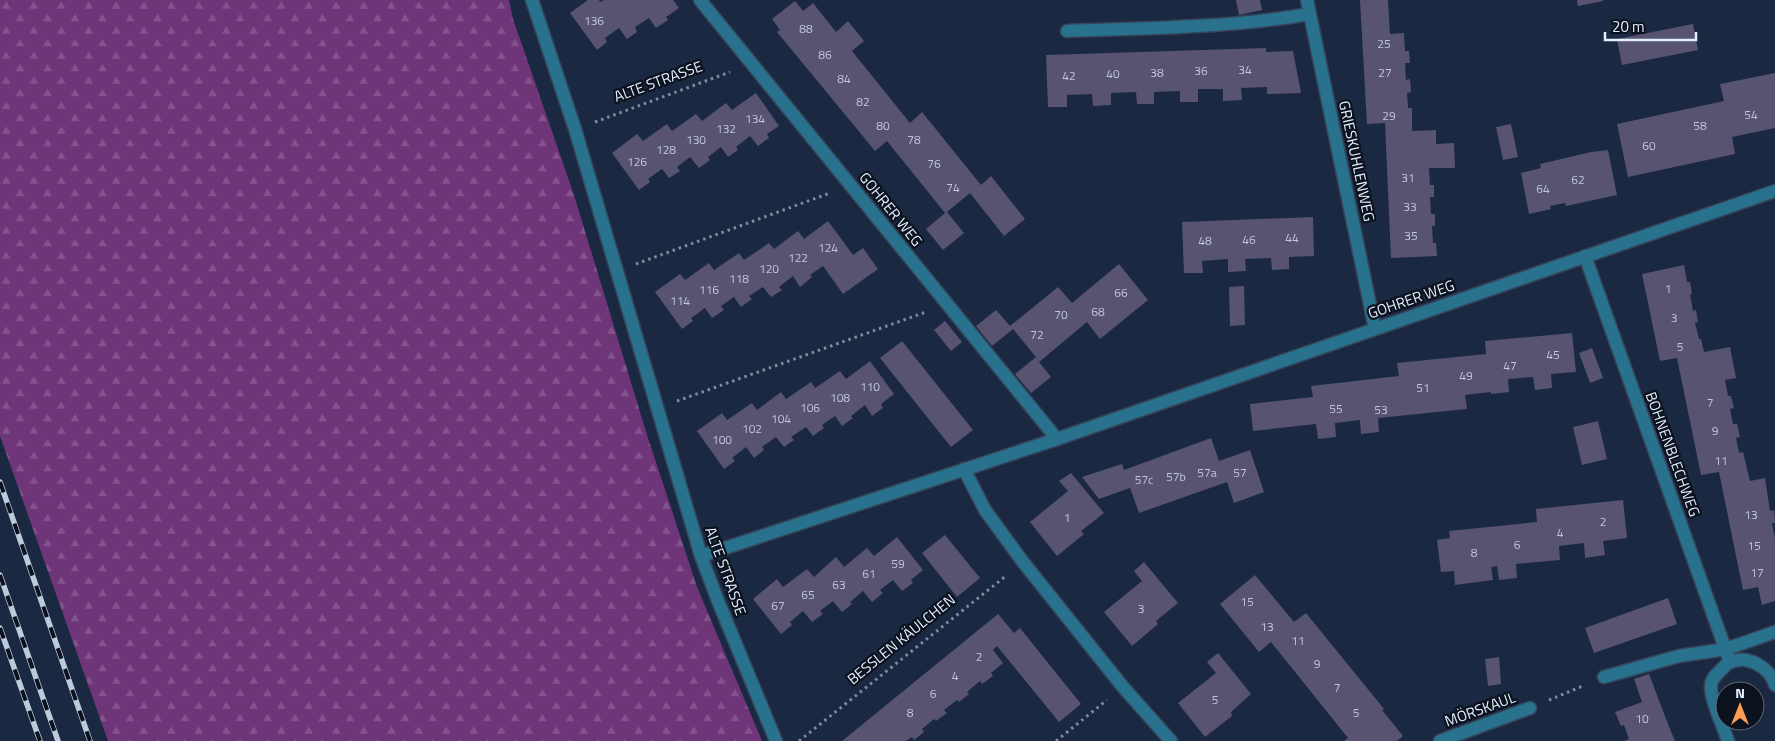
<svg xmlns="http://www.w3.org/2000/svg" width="1775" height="741" viewBox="0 0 1775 741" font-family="'Titillium Web',sans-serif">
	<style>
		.forest { fill: url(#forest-firs) }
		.building { fill: #575371 }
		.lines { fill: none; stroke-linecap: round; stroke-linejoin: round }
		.service-casing { stroke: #36455c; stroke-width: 15 }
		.minor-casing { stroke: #36455c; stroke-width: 15 }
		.path { stroke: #7f8ca0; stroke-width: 3; stroke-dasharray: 2.5 4; stroke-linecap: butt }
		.service { stroke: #28728e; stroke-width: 12 }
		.minor { stroke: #28728e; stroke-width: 12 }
		.rail-casing { stroke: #becadb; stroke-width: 5.5 }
		.rail { stroke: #0b121d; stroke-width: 4; stroke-dasharray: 11; stroke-linecap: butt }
		.labels { text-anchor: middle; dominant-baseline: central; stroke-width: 4.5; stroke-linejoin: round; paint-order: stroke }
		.number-label { font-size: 12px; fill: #c1c8dc }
		.street-label { font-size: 15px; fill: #e4efff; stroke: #0b121d }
	</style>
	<defs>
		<pattern id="forest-firs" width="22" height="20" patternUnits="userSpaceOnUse" patternTransform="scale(1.25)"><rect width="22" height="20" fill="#6e3578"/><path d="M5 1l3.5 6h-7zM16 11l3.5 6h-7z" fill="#83538c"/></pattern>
	</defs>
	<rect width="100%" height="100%" fill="#1a2941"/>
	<path class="forest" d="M0,0H509L513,19L574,195L647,435L697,587L762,741H108L0,436Z"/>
	<path class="building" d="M588,0H599L600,2L604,0H673L679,8L666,17L668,20L656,28L649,18L635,27L637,32L627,39L619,28L605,38L607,42L597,50L570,13Z
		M1236,0H1260L1262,10L1239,15Z
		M1360,0H1388L1390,34L1404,33L1405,51H1409L1410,63H1405L1406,80L1410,79L1411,92L1407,93L1408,108H1412V131L1436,130V144L1454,143L1455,168H1429L1430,185H1434V197H1430L1431,214H1435V226H1432L1433,243H1436L1437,256L1391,258L1385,123L1367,124Z
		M1577,0H1603V1L1578,6Z
		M795,1L803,11L813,3L836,32L848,21L864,41L852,51L910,123L922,112L981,185L991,176L1025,219L1004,236L970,193L947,212L964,233L943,250L926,229L945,213L887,141L875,151L777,32L780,30L772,19Z
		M1693,24L1698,50L1622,65L1617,39Z
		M1266,48V52L1293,51L1301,93L1267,94V87L1241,88L1242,100L1223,101V89H1198V102H1180V91L1154,92V104H1137L1136,92L1111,93V105L1093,106L1092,94L1067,95V107H1048L1046,55Z
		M1775,73V128L1732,137L1735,154L1628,177L1617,124L1724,101L1720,84Z
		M756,93L779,126L767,134L769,138L758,146L750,136L736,147L738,150L728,157L721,147L708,157L710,160L699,168L690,157L677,167L680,171L669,178L662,169L648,179L650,182L639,190L612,153L637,134L643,141L667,124L672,131L696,114L702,121L726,103L732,110Z
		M1511,124L1518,157L1503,160L1496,127Z
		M1608,150L1617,195L1566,206L1565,203L1550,206L1551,209L1529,214L1521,173L1541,168L1540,164L1591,152Z
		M1313,217L1314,256L1289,257V269L1272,270L1271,258L1245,259L1246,271L1228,272V259L1202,261L1203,273H1184L1182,222Z
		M828,221L853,255L863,248L878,269L843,294L823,266L810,275L812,277L800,287L793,276L779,287L782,290L771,297L763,287L749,296L752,299L741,307L734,297L721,306L724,310L712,318L705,308L691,318L693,321L682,329L655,292L680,274L685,280L709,263L714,270L739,253L744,260L769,243L774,249L798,231L804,239Z
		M1119,264L1148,300L1100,339L1087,322L1039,362L1051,377L1031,393L1015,374L1036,357L1013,329L992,346L976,326L996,310L1010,326L1058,287L1072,303Z
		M1684,265L1687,282H1690L1692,294L1690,295L1693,311L1696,310L1698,322L1695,323L1699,339H1701L1704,352L1730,347L1736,378L1725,380L1728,396H1731L1734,408L1730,409L1733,424H1737L1740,437L1736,438L1739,453L1743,452L1750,481L1765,478L1770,511L1774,510L1775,523H1772L1775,538V601L1762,605L1758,587L1743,590L1719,472L1701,475L1677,358L1660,361L1642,274Z
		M1244,286L1245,325L1230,326L1229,287Z
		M945,321L962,342L951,351L934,330Z
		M1572,333L1576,372L1551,374L1552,388L1535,390L1533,377L1508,379L1509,392L1491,394V392L1465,395L1467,409L1378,418L1379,432L1361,434L1360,420L1335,423L1336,437L1318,439L1316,424L1253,431L1250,404L1313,397L1311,386L1399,376L1397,363L1486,354L1485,341Z
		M902,341L973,430L951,447L880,358Z
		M1592,348L1603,378L1590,383L1579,353Z
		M870,361L894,394L881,404L883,408L872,416L865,405L851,416L853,418L842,426L835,416L822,425L824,428L813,436L806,427L791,437L794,440L784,447L776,437L762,447L764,450L754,458L746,447L732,458L735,461L724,469L697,431L722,413L727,420L752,403L757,410L781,392L786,399L811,382L815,388L840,371L846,379Z
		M1598,421L1607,459L1582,465L1573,427Z
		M1211,438L1219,461L1250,450L1264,492L1234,503L1227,482L1139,513L1130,488L1099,499L1082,477L1122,464L1124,470Z
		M1071,473L1104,513L1081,531L1084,534L1057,556L1030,522L1068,491L1059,481Z
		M1623,500L1627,538L1603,541L1605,555L1585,558L1584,543L1559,546L1560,560L1516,564L1517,578L1499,580L1497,566L1491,567L1493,580L1455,585L1454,571L1441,572L1437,540L1450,538L1449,531L1537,522L1536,509Z
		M945,535L980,578L957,597L922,553Z
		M897,537L923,570L911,580L913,583L902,591L893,580L880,590L883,593L872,602L863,591L850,602L852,604L842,612L833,601L820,611L823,614L812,622L803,611L790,622L792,625L781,634L753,599L777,579L783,587L807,569L814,577L836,557L844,567L867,548L874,556Z
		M1144,562L1178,603L1156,621L1158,624L1132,646L1104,612L1142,581L1134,571Z
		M1255,575L1294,622L1306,613L1384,709L1382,710L1403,736L1397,741H1344L1348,738L1271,642L1259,652L1220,604Z
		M1668,598L1677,624L1594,653L1585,628Z
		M998,614L1014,633L1020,628L1081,704L1059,722L997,646L993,650L1003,663L991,673L993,676L982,684L980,681L967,692L969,694L959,702L957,700L944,710L947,713L936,721L934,719L922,729L924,732L914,740L912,737L906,741H842Z
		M1218,653L1251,694L1231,712L1232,716L1205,737L1178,703L1216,673L1207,662Z
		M1499,657L1501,684L1488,686L1485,659Z
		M1649,674L1668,724L1675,741H1624L1629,739L1624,725L1621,726L1615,712L1642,702L1634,679Z"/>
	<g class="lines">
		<defs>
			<path id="service" d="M700,0L1057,439
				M1067,31C1148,28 1230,28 1309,14
				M1604,677L1679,656L1726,649
				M1440,741L1530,708
				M1728,741C1724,728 1710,699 1711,686C1711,679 1716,675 1721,670C1723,668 1726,664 1729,663C1746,653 1771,668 1775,685"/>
			<path id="minor" d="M532,0L575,129L701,556L718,601L776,741
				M1307,0L1375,329
				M1585,256L1730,662
				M964,469L985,510L1023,562L1123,687L1171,741
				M701,556L1057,439L1775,191
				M1726,649L1775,632"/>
		</defs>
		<use href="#service" class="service-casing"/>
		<use href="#minor" class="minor-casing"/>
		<path class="path" d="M595,122L730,72
			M636,264L830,193
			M677,401L926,312
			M1549,700L1585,685
			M799,741L1007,575
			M1056,741L1107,700"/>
		<use href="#service" class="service"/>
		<use href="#minor" class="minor"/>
		<defs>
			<path id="rail" d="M0,482L90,741
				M0,575L58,741
				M0,628L40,741"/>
		</defs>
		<use href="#rail" class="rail-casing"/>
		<use href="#rail" class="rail"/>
	</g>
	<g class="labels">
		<g class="number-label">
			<text x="594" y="20">136</text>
			<text x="806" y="28">88</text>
			<text x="1384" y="43">25</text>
			<text x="825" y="54">86</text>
			<text x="1245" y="69">34</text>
			<text x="1201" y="70">36</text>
			<text x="1157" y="72">38</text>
			<text x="1385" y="72">27</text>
			<text x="1113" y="73">40</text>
			<text x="1069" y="75">42</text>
			<text x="844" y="78">84</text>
			<text x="863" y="101">82</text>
			<text x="1751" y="114">54</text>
			<text x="1389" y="115">29</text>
			<text x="755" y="118">134</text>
			<text x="883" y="125">80</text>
			<text x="1700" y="125">58</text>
			<text x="726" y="128">132</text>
			<text x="696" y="139">130</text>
			<text x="914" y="139">78</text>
			<text x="1649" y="145">60</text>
			<text x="666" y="149">128</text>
			<text x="637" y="161">126</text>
			<text x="934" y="163">76</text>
			<text x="1408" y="177">31</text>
			<text x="1578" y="179">62</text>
			<text x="953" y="187">74</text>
			<text x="1543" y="188">64</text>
			<text x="1410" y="206">33</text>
			<text x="1411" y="235">35</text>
			<text x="1292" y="237">44</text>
			<text x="1249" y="239">46</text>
			<text x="1205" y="240">48</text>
			<text x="828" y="247">124</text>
			<text x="798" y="257">122</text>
			<text x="769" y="268">120</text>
			<text x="739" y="278">118</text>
			<text x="1668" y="288">1</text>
			<text x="709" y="289">116</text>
			<text x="1121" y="292">66</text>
			<text x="680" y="300">114</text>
			<text x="1098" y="311">68</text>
			<text x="1061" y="314">70</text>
			<text x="1674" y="317">3</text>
			<text x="1037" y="334">72</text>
			<text x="1680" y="346">5</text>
			<text x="1553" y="354">45</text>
			<text x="1510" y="365">47</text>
			<text x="1466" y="375">49</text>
			<text x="870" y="386">110</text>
			<text x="1423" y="387">51</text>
			<text x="840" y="397">108</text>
			<text x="1710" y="402">7</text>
			<text x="810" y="407">106</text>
			<text x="1336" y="408">55</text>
			<text x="1381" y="409">53</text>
			<text x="781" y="418">104</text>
			<text x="752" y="428">102</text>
			<text x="1715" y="430">9</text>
			<text x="722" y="439">100</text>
			<text x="1721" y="460">11</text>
			<text x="1207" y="472">57a</text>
			<text x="1240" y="472">57</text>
			<text x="1176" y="476">57b</text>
			<text x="1144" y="479">57c</text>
			<text x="1751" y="514">13</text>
			<text x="1067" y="517">1</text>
			<text x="1603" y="521">2</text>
			<text x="1560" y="532">4</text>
			<text x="1517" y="544">6</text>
			<text x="1754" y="545">15</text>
			<text x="1474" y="552">8</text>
			<text x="898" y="563">59</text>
			<text x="1757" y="572">17</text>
			<text x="869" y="573">61</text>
			<text x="839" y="584">63</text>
			<text x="808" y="594">65</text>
			<text x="1247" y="601">15</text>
			<text x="778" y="605">67</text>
			<text x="1141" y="608">3</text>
			<text x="1267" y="626">13</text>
			<text x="1298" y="640">11</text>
			<text x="979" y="656">2</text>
			<text x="1317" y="663">9</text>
			<text x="955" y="675">4</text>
			<text x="1337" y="687">7</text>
			<text x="933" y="693">6</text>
			<text x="1215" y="699">5</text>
			<text x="910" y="712">8</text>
			<text x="1356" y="712">5</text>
			<text x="1642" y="718">10</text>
		</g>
		<g class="street-label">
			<text transform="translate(658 81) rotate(-20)">ALTE STRASSE</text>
			<text transform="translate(1357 161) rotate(78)">GRIESKUHLENWEG</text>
			<text transform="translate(891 209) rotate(51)">GOHRER WEG</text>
			<text transform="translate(1411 299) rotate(-19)">GOHRER WEG</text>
			<text transform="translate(1673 454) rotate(70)">BOHNENBLECHWEG</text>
			<text transform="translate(726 571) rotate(70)">ALTE STRASSE</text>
			<text transform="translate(901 639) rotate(-39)">BESSLEN KÄULCHEN</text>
			<text transform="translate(1480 709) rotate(-20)">MÖRSKAUL</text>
		</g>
	</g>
	<g transform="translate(1740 706)"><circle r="24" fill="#0b121d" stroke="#626a77"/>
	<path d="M0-4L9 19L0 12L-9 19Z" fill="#fd9d55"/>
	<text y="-8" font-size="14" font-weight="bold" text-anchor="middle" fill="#e4efff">N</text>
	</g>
	<path d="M1605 32v8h91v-8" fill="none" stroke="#e4efff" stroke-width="2.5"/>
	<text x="1612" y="32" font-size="15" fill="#e4efff" stroke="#0b121d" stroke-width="4" paint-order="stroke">20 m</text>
</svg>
